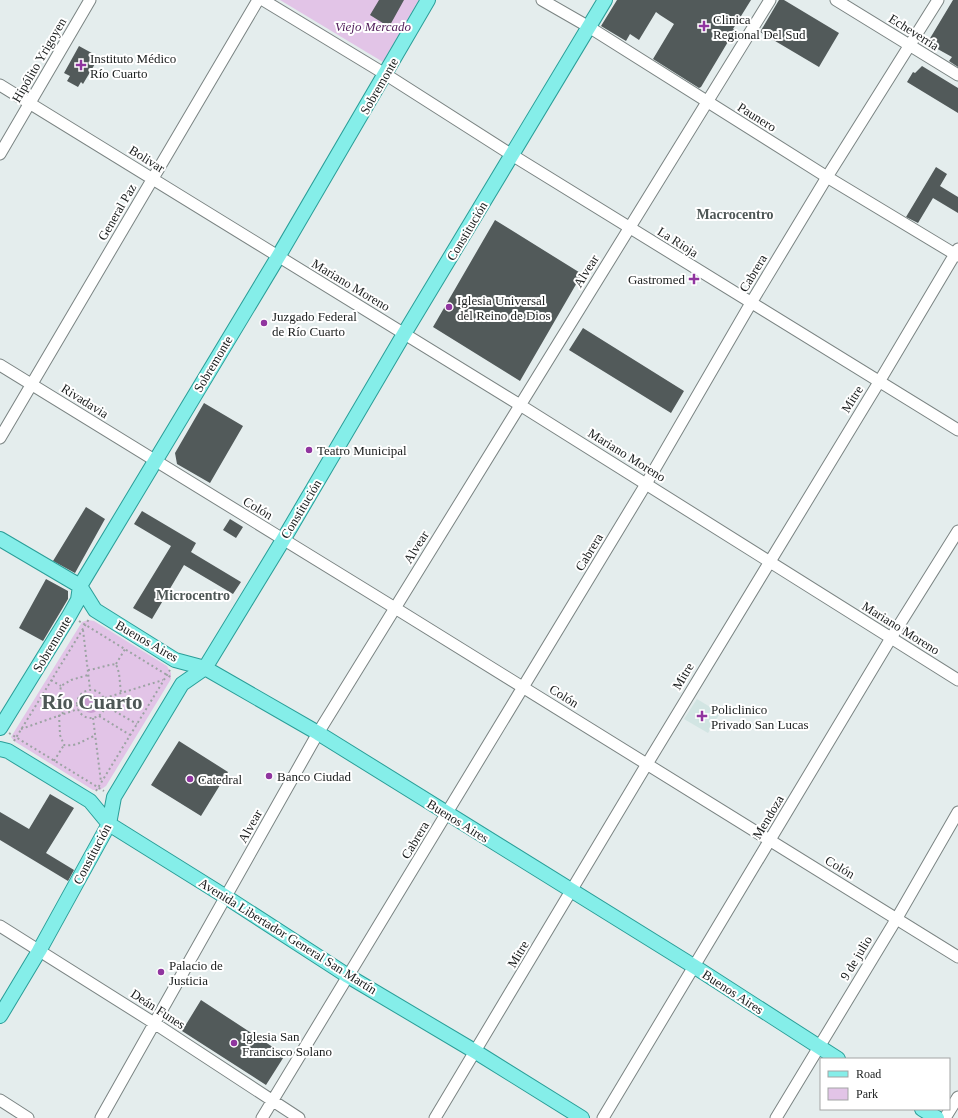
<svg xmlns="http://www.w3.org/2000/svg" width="958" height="1118" viewBox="0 0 958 1118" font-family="Georgia,serif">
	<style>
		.built { fill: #d2e5e3 }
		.green { fill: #e2c4e7 }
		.water { fill: #ca9fd1 }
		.building { fill: #525a5a }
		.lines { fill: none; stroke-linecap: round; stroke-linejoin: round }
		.minor-casing { stroke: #7b8483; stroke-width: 13 }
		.major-casing { stroke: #2a9e98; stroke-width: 16 }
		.path { stroke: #9ca3a3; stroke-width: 2; stroke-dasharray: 2 3; stroke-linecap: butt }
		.minor { stroke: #fff; stroke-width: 11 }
		.major { stroke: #85eee9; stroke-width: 14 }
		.poi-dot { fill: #90359f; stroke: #fff; stroke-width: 1.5 }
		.labels { text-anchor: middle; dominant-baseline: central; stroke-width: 4; stroke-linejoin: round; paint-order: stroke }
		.poi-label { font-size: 13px; fill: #1a1d1d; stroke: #fff; text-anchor: start }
		.park-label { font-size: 13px; font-style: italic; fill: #511d5a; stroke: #fff }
		.street-label { font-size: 13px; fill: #1a1d1d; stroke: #fff }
		.neighbourhood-label { font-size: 14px; font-weight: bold; fill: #4e5756; stroke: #fff }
		.town-label { font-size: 21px; font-weight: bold; fill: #4e5756; stroke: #fff }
	</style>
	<rect width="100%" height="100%" fill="#e4eded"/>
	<path class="built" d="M697,699L720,713L708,733L684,719Z"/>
	<path class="green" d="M280,0H419L383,62Z
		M88,620L94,621L167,666L171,673V679L106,786L100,790H93L14,741L11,737L82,622Z"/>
	<path class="water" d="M82 704a9 9 0 1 1 18 0a9 9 0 1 1-18 0Z"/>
	<path class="building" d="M379,0H404L389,27L370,15Z
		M617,0H751L733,29L735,30L701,87L699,88L653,59L674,24L660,15L656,12L639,40L630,34L626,41L601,26Z
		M779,0H784L839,33L819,67L760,32Z
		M953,0H958V67L949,61L952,57L934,47L936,44L929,40Z
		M79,46L99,57L83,84L81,82L78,87L67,81L70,76L64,73Z
		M922,66L958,88V113L907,82L913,72L915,73Z
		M936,167L947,174L940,186L958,197V213L933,198L918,223L906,217Z
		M495,220L582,274L520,381L433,327Z
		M583,328L684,391L671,413L569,350Z
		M204,403L243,426L210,483L177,464L175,453Z
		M86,507L105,519L75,573L53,561Z
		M142,511L196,543L191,552L241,582L233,594L184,565L152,619L133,608L171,546L134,524Z
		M230,519L243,527L236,538L223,530Z
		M46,579L68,591V599L43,641L19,628Z
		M179,741L228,772L201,816L151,785Z
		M50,794L74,808L46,853L74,870L68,881L0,840V812L29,829Z
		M201,1000L285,1055L266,1085L182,1031Z"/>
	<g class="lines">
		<defs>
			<path id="minor" d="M263,0L385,74L512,155L958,430
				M542,0L589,27L827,177L958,256
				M836,0L958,75
				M0,85L520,405L958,680
				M0,154L90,0
				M0,365L395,608L958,957
				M0,438L258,0
				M0,926L154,1023L299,1118
				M0,1100L28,1118
				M101,1118L318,733L770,0
				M262,1118L646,484L751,303L827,177L938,0
				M435,1118L647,764L879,382L958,249
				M603,1118L891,638L958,531
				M776,1118L897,918L958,812
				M945,1118L958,1097"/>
			<path id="major" d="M0,539L80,586L95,610L175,660L205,668L318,733L695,967L838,1059
				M0,728L69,616L78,600L80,586L278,257L428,0
				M0,749L8,751L90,801L109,824L226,897L348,976L476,1052L582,1118
				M0,1016L39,951L109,824L114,797L182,684L205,668L283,540L404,334L605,0
				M922,1109L937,1118"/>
		</defs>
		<use href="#minor" class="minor-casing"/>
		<use href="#major" class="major-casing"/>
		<path class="path" d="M79,621L172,678
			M83,630L90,689
			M116,664L125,649
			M88,670C97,669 106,665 116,664L119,673L121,693
			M51,680L61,686
			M77 704a14 14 0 1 1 28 0a14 14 0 1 1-28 0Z
			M105,698L163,680
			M106,706L137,724
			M63,714C60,704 59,697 61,686L71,680L88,675
			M59,715L60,735L64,745C78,747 82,740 95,736
			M99,716L130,735
			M93,718L101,782
			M21,729L78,709
			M9,733L104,791
			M14,741L89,619
			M54,761L64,745
			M96,791L170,670"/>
		<use href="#minor" class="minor"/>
		<use href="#major" class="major"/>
	</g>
	<g class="poi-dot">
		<path d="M702 20h4v4h4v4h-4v4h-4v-4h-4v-4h4z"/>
		<path d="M79 59h4v4h4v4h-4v4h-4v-4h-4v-4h4z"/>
		<path d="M692 273h4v4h4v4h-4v4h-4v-4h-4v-4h4z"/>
		<circle cx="449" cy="307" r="4"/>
		<circle cx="264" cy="323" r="4"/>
		<circle cx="309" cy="450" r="4"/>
		<path d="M700 710h4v4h4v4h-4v4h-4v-4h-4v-4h4z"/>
		<circle cx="269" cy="776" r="4"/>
		<circle cx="190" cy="779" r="4"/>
		<circle cx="161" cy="972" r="4"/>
		<circle cx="234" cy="1043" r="4"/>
	</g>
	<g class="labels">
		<g class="poi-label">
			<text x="713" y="19">Clinica<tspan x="713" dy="15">Regional Del Sud</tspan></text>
			<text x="90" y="58">Instituto Médico<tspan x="90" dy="15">Río Cuarto</tspan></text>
			<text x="685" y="279" text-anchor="end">Gastromed</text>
			<text x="457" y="300">Iglesia Universal<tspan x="457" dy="15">del Reino de Dios</tspan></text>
			<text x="272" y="316">Juzgado Federal<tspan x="272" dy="15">de Río Cuarto</tspan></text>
			<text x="317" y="450">Teatro Municipal</text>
			<text x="711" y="709">Policlinico<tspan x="711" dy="15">Privado San Lucas</tspan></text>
			<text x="277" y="776">Banco Ciudad</text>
			<text x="198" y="779">Catedral</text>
			<text x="169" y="965">Palacio de<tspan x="169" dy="15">Justicia</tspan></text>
			<text x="242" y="1036">Iglesia San<tspan x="242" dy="15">Francisco Solano</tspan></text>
		</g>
		<g class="park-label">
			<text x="373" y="26">Viejo Mercado</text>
		</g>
		<g class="street-label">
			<text transform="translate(914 32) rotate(32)">Echeverría</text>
			<text transform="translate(39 60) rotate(-60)">Hipólito Yrigoyen</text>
			<text transform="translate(379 86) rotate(-60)">Sobremonte</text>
			<text transform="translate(757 117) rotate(32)">Paunero</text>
			<text transform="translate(147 159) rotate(32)">Bolivar</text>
			<text transform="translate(117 212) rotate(-60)">General Paz</text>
			<text transform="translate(467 231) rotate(-59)">Constitución</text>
			<text transform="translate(678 242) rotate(32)">La Rioja</text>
			<text transform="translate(586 271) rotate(-58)">Alvear</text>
			<text transform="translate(753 273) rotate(-59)">Cabrera</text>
			<text transform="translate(351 285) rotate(31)">Mariano Moreno</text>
			<text transform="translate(213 364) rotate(-59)">Sobremonte</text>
			<text transform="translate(852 399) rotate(-58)">Mitre</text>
			<text transform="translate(85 401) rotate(32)">Rivadavia</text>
			<text transform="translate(627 455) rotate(32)">Mariano Moreno</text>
			<text transform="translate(258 508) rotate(31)">Colón</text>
			<text transform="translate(301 509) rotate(-59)">Constitución</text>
			<text transform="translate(416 547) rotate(-58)">Alvear</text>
			<text transform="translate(589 552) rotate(-59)">Cabrera</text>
			<text transform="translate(901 628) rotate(32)">Mariano Moreno</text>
			<text transform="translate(147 641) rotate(30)">Buenos Aires</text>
			<text transform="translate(52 644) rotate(-59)">Sobremonte</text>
			<text transform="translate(683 676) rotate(-59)">Mitre</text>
			<text transform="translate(564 696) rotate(32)">Colón</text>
			<text transform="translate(768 817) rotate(-59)">Mendoza</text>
			<text transform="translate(458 821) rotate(32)">Buenos Aires</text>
			<text transform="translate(250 826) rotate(-61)">Alvear</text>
			<text transform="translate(415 840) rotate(-59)">Cabrera</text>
			<text transform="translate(92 854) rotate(-62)">Constitución</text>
			<text transform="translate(840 867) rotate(31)">Colón</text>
			<text transform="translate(288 936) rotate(32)">Avenida Libertador General San Martín</text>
			<text transform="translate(518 954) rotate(-59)">Mitre</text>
			<text transform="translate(856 958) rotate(-59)">9 de julio</text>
			<text transform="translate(733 992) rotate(33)">Buenos Aires</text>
			<text transform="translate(158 1009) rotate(33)">Deán Funes</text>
		</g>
		<g class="neighbourhood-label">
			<text x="735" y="214">Macrocentro</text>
			<text x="193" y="595">Microcentro</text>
		</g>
		<g class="town-label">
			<text x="92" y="702">Río Cuarto</text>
		</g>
	</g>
	<rect x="820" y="1058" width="130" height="52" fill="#ffffff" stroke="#a3a5a5"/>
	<rect x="828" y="1071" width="20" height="6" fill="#85eee9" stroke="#a3a5a5"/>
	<text x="856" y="1078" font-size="12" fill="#1a1d1d">Road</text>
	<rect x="828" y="1088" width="20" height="12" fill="#e2c4e7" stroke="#a3a5a5"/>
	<text x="856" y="1098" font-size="12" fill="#1a1d1d">Park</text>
</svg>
